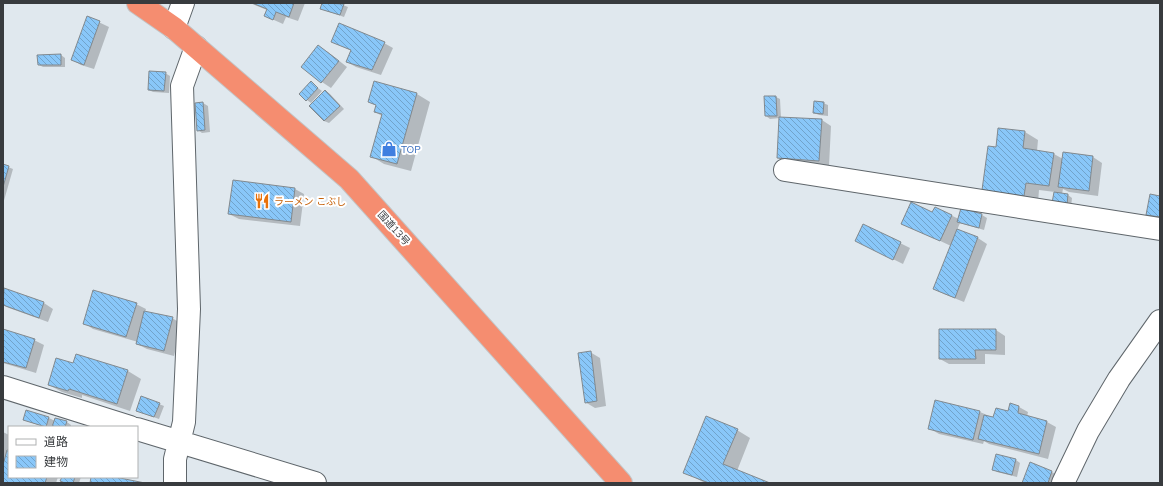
<svg xmlns="http://www.w3.org/2000/svg" width="1163" height="486" viewBox="0 0 1163 486" font-family="Mulish,'Noto Sans JP',sans-serif">
	<style>
		.shadow { fill: #0003 }
		.building { fill: url(#building-back-hatch); stroke: #82898e }
		.lines { fill: none; stroke-linecap: round; stroke-linejoin: round }
		.street-casing { stroke: #5f666b; stroke-width: 24 }
		.highway-casing { stroke: #c3c4c5; stroke-width: 24 }
		.street { stroke: #fff; stroke-width: 22 }
		.highway { stroke: #f58d70; stroke-width: 22 }
		.labels { text-anchor: middle; dominant-baseline: central; stroke-width: 4; stroke-linejoin: round; paint-order: stroke }
		.shop-label { font-size: 10px; fill: #366cbe; stroke: #fff; text-anchor: start }
		.food-label { font-size: 10px; fill: #c56008; stroke: #fff; text-anchor: start }
		.street-label { font-size: 10px; fill: #383b3e; stroke: #fff }
	</style>
	<defs>
		<pattern id="building-back-hatch" width="6" height="6" patternUnits="userSpaceOnUse"><rect width="6" height="6" fill="#89c7f9"/><path d="M-1 5l2 2M0 0l6 6M5-1l2 2" fill="none" stroke="#71a3cb"/></pattern>
	</defs>
	<rect width="100%" height="100%" fill="#e0e8ee"/>
	<path class="shadow" d="M250,3H305L298,21L286,17L283,24L265,16L267,10Z
		M323,3H338L348,7L344,17L321,9Z
		M88,17L109,27L94,69L81,65L72,60Z
		M332,42L384,43L393,48L381,75L356,67L347,62L352,51Z
		M318,46L328,52L347,67L331,88L322,82L302,67Z
		M61,55L65,58V67H43L39,65Z
		M165,73L170,76L169,93L153,92L149,90Z
		M311,83L322,91L311,103L307,100Z
		M375,83L417,94L430,102L411,171L384,164L371,156L382,116L375,112L377,106L369,102Z
		M326,91L330,94L344,109L329,123L324,121Z
		M776,97L780,99L781,118L822,120L831,126L829,166L787,163L778,158L780,118L770,119L766,116Z
		M203,103L208,106L210,132L202,133L198,130Z
		M823,103L828,105V116L819,115L814,113Z
		M1025,132L1038,140L1037,151L1054,154L1063,159L1064,154L1093,157L1102,163L1098,196L1069,192L1063,189L1062,194L1068,195L1072,198L1071,207L1053,202L1055,192L1039,190L1038,203L984,190L997,148Z
		M3,165L13,169L3,204Z
		M295,189L304,194L300,226L239,219L229,214Z
		M935,208L959,219L961,209L982,215L987,218L984,230L960,223L957,230L978,238L987,244L964,302L944,294L934,289L951,246L902,223L933,213Z
		M864,225L910,248L903,264L856,241Z
		M5,290L44,303L53,309L48,322L9,308L3,305V294Z
		M136,304L146,309L145,312L172,318L182,324L174,356L147,349L137,344L138,342L93,329L84,323Z
		M3,330L34,340L44,345L36,373L3,363Z
		M996,330L1005,336V355L985,354V364H949L940,359Z
		M590,352L600,358L606,406L595,408L585,402Z
		M77,355L128,371L141,379L130,411L82,395V398L62,392L49,385L73,365Z
		M935,401L980,412L994,418L1009,412L1011,404L1019,407L1028,412L1027,417L1047,422L1056,427L1048,459L989,444L984,441L983,444L939,434L929,428Z
		M159,404L164,406L159,419L142,413Z
		M49,418L55,421V419L67,422L71,425V427H44L24,420Z
		M737,430L750,438L737,471L767,483H705L684,472Z
		M3,432L9,435V477H58L56,483H3Z
		M1016,460L1020,463L1017,477L997,472L993,469Z
		M1031,464L1052,472L1061,478L1059,483H1023Z
		M63,477H81L79,483H65Z"/>
	<path class="building" d="M252,3H294L289,17L276,12L273,20L264,16L267,9Z
		M322,3L344,4L340,15L320,9Z
		M87,16L100,21L84,65L71,60Z
		M339,23L385,42L372,70L346,62L351,50L331,42Z
		M318,45L339,61L321,83L301,67Z
		M61,54V65H38L37,55Z
		M149,71L166,72L164,91L148,90Z
		M311,81L318,88L306,101L299,94Z
		M374,81L417,93L397,164L370,157L382,114L374,112L376,105L368,102Z
		M325,90L340,106L324,121L309,106Z
		M764,96H776L777,116H765Z
		M814,101L824,102L823,114L813,113Z
		M203,102L205,130L197,131L195,103Z
		M779,117L822,119L819,161L777,158Z
		M998,128L1025,131L1023,148L1054,153L1049,186L1026,183L1024,196L982,190L988,146L996,147Z
		M1063,152L1093,156L1089,191L1058,187Z
		M3,164L9,166L3,187Z
		M233,180L295,188L291,222L228,214Z
		M1054,192L1068,194L1067,205L1052,203Z
		M1150,194L1160,196V217L1146,215Z
		M911,202L932,212L935,207L952,215L940,241L901,224Z
		M961,208L982,214L979,228L957,222Z
		M863,224L901,242L893,260L855,241Z
		M957,229L978,237L955,298L933,289Z
		M4,288L44,302L39,318L3,305Z
		M93,290L137,303L126,337L83,324Z
		M144,311L173,317L164,351L136,344Z
		M3,329L35,339L26,368L3,362Z
		M939,329H996V350H975L976,359H939Z
		M591,351L597,401L585,403L578,353Z
		M76,354L128,370L117,404L69,389L68,391L48,385L56,358L73,363Z
		M141,396L160,403L154,417L136,411Z
		M935,400L980,411L973,440L928,429Z
		M1010,403L1019,406L1018,413L1047,421L1039,454L978,439L984,415L993,417L996,408L1008,411Z
		M26,410L49,417L46,427L23,420Z
		M706,416L738,429L723,464L770,483H709L683,473Z
		M55,418L67,421L65,427H52Z
		M7,450H9V477H47L45,483H3V465Z
		M996,454L1016,459L1012,475L992,470Z
		M1030,462L1052,471L1048,483H1022Z
		M62,477H75L73,483H65L60,481Z
		M91,477H115L145,483H90Z"/>
	<g class="lines">
		<defs>
			<path id="street" d="M174,28L183,3
				M785,170L1160,229
				M3,387L130,427
				M137,429L315,483
				M175,483V459L184,422L189,309L182,86L196,47
				M1063,483L1088,431L1119,379L1160,321"/>
			<path id="highway" d="M138,3L174,28L349,179L621,483"/>
		</defs>
		<use href="#street" class="street-casing"/>
		<use href="#highway" class="highway-casing"/>
		<use href="#street" class="street"/>
		<use href="#highway" class="highway"/>
	</g>
	<defs>
		<symbol id="shop-bare" viewBox="-9 -9 18 18"><path d="M-5-2.5h2.3a2.7 3.5 0 0 1 5.4 0H5L5.5 6h-11ZM-1.5-2.5h3a1.5 2.3 0 0 0-3 0Z" fill="#3f7fe0" stroke="#fff" stroke-width="2.5" paint-order="stroke"/></symbol>
		<symbol id="restaurant-bare" viewBox="-9 -9 18 18"><path d="M-5-6h1v4h1v-4h1v4h1v-4h1v5L-1.5 .5V6h-2V.5L-5-1ZM5-6V6H3V1.5H1.5Q1.5-4 5-6Z" fill="#e8710a" stroke="#fff" stroke-width="2.5" paint-order="stroke"/></symbol>
	</defs>
	<g fill-rule="evenodd">
		<use href="#shop-bare" x="378" y="138" width="22" height="22"/>
		<use href="#restaurant-bare" x="251" y="190" width="22" height="22"/>
	</g>
	<g class="labels">
		<g class="shop-label">
			<text x="401" y="149">TOP</text>
		</g>
		<g class="food-label">
			<text x="274" y="201">ラーメン こぶし</text>
		</g>
		<g class="street-label">
			<text transform="translate(394 228) rotate(48)">国道13号</text>
		</g>
	</g>
	<rect width="1163" height="486" fill="none" stroke="#383b3e" stroke-width="8"/>
	<rect x="8" y="426" width="130" height="52" fill="#ffffff" stroke="#afb1b2"/>
	<rect x="16" y="439" width="20" height="6" fill="#ffffff" stroke="#afb1b2"/>
	<text x="44" y="446" font-size="12" fill="#383b3e">道路</text>
	<rect x="16" y="456" width="20" height="12" fill="url(#building-back-hatch)" stroke="#afb1b2"/>
	<text x="44" y="466" font-size="12" fill="#383b3e">建物</text>
</svg>
